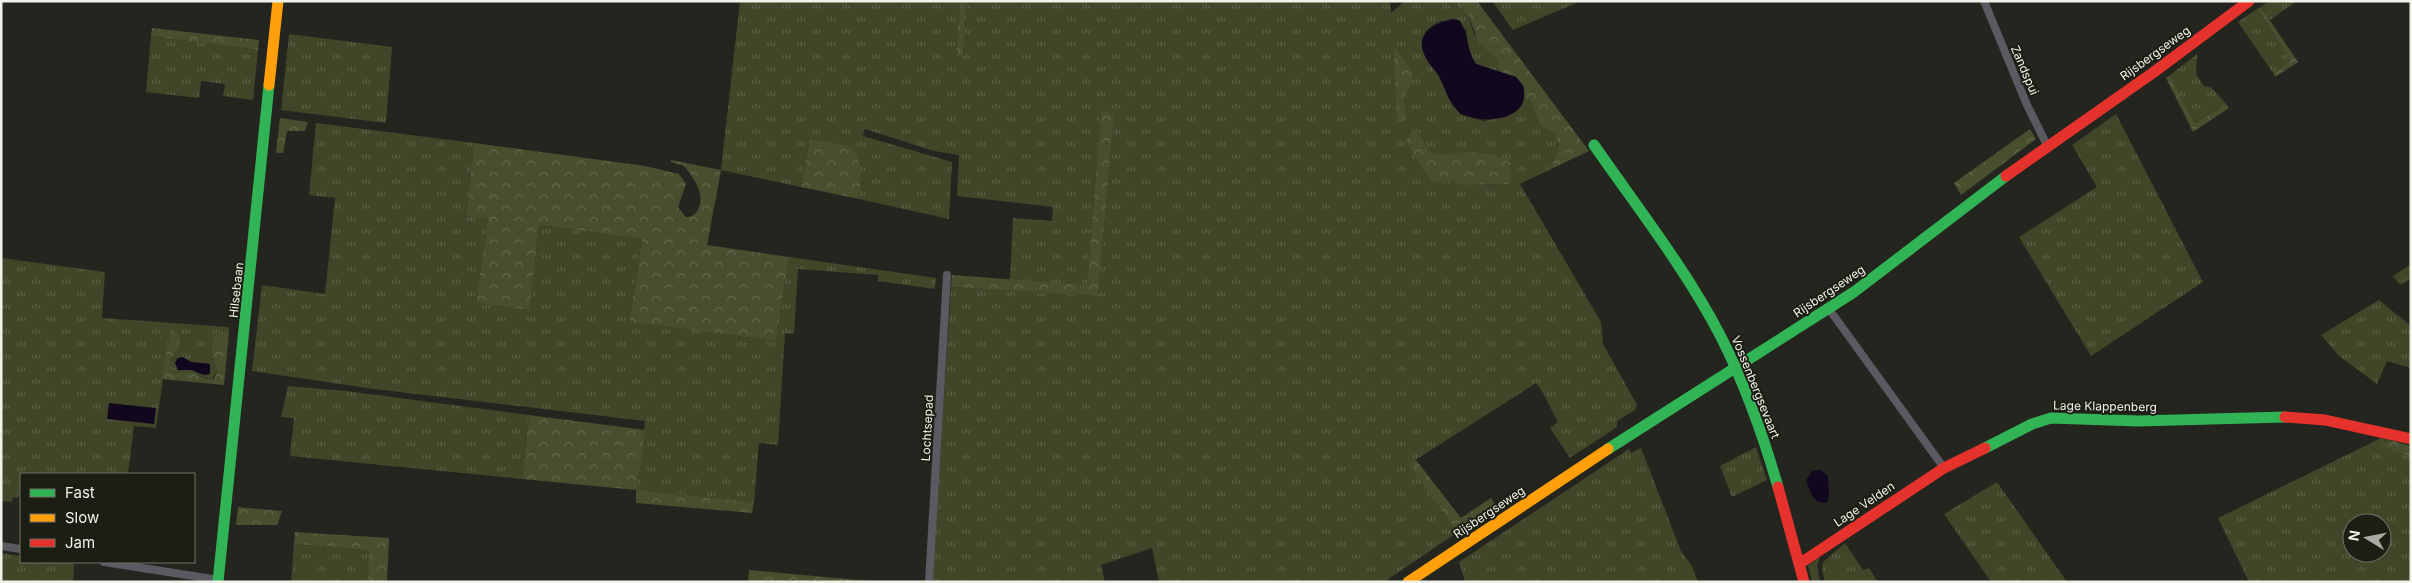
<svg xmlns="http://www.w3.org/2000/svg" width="2412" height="583" viewBox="0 0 2412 583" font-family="Inter,sans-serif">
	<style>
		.grass { fill: url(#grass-tufts); fill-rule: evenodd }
		.forest { fill: url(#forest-crowns) }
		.water { fill: #110820 }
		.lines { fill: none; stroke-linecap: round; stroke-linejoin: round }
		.street { stroke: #5b5961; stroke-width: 8 }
		.fast { stroke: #30b455; stroke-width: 11 }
		.slow { stroke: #ff9f0a; stroke-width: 11 }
		.jam { stroke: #e5322d; stroke-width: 11 }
		.labels { text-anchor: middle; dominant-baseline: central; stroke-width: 4; stroke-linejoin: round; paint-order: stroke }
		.street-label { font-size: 12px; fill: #f0f2ea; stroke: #1c1e13 }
	</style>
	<defs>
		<pattern id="grass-tufts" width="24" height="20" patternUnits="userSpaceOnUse" patternTransform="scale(1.25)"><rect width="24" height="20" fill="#404627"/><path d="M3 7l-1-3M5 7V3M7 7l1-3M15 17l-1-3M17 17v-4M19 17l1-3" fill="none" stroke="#5c6146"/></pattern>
		<pattern id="forest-crowns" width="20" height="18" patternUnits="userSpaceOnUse" patternTransform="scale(1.25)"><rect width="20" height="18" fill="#484f2f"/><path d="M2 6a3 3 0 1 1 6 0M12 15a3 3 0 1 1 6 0" fill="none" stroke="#63694d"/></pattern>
	</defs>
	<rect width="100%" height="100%" fill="#24251f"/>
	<path class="grass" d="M740,1H960L956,56L963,57L967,1H1390L1391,13L1405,1H1457L1458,6L1469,16L1473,33L1497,59L1500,72L1476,64L1468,48L1466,29L1441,21L1433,25L1425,32L1431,66L1439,76L1450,100L1460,114L1483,121L1506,117L1521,105L1523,99L1530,100L1539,124L1555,134L1559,143L1551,169L1520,184L1601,322L1603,344L1637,405L1635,410L1617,421V427L1570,458L1550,428L1558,422C1550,409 1546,395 1536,383L1409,464L1458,532L1384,582H1159L1152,548L1101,565L1105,582H932L951,287L1098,296L1114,114L1101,111L1087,286L1010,280L1013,218L1052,221L1053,207L957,196L959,155L934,151L865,129L863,136L952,162L949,219L859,199C861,183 863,156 848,145L810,139L801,187L721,170ZM1393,45L1412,71L1408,89L1402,99L1406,114L1398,120ZM1418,132L1429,150L1435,154L1459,153L1510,184L1464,185L1450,182L1431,183L1408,146Z
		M1492,1H1581L1513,30Z
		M2268,1H2297L2270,20L2261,7Z
		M2257,9L2291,60L2273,73L2238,22Z
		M289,34L392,47L386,123L281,110Z
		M151,36L258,50L253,100L223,96L225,84L201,81L199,98L146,92Z
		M2197,54L2196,74L2204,86L2211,87L2226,104L2195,124L2170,75Z
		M2116,114L2203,282L2091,356L2019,237L2097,187L2072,145Z
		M316,123L474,143L466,216L488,219L476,303L530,310L539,225L642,239L629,322L776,341L789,257L936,278L935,289L878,281V275L798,269L794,334L785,333L778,445L759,443L754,502L637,490L645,421L374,389L252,371L262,285L325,294L335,198L309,195Z
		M1,258L105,272L102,318L229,327V332H220L213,337L211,349L217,372L211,380L193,373L178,374L170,369V360L178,349L170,331L156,428L134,426L128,474L23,473L18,498L13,497L12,502L1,501ZM181,357L196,364L207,363L201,374L189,369L176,359Z
		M2411,264V278L2400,285L2393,276Z
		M2379,300L2411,326V368L2387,361L2377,384L2339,356L2321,335Z
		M288,386L346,391L529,415L522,479L290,456L294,418L281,417Z
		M2381,438L2393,441L2379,445L2411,457V582H2249L2218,518ZM2352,523H2382V553H2352Z
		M1756,447L1767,480L1732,497L1720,466Z
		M1641,448L1681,551L1692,566L1698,582H1465L1459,562L1629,449L1631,453Z
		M1997,482L2067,582H1991L1944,514Z
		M1845,543L1863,570L1869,568L1878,582H1825L1822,570L1823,562Z
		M294,544L370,550L368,582H291Z
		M1,553L21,556V562H57L74,564L73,582H1Z
		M1820,557L1817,566L1820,582H1812L1808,565Z"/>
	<path class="forest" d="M960,1H967L963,57L956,56Z
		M1457,1H1477L1589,151L1551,169L1559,144L1555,134L1539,124L1530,100L1523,99L1524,90L1516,77L1500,72L1497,59L1479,44L1469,16L1458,6Z
		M2261,7L2298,62L2275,77L2273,73L2291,60L2257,9Z
		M152,28L259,40L258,50L151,36Z
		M1393,45L1412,71L1413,80L1403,99L1406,114L1404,118L1397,120Z
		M2170,75L2195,124L2226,104L2229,108L2193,132L2166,78Z
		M1101,110L1114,114L1098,296L951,287L952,275L1087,285Z
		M280,118L308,122L305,131H287L283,153H276Z
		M2030,129L2036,139L1961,195L1954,183Z
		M1418,132L1429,150L1435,154C1460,153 1490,148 1511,163L1510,184L1464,185L1450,182L1431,183L1408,146L1407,139L1412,133Z
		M810,139L848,145C864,156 861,183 859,199L801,187Z
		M474,143L645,166L679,174L686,184L678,207L686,217C699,218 703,200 699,190C696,182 690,173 684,166L671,162V160L721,170L707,245L789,257L776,341L629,322L642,239L539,225L530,310L476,303L488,219L466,216Z
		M174,330L180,337L178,349L170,360V369C178,377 185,370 194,373C202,376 205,381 214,379L217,372L211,348L213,337L220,332H229L224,385L162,379L170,331Z
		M529,415L645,430L637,490L754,502L752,513L636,503V490L522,479Z
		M2393,441L2411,446V457L2378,445Z
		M1416,460L1461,518L1491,498L1496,506L1458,532L1408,464Z
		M238,507L282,511L277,525H236Z
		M295,532L389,538L387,582H368L369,550L294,544Z
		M749,570L881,582H748Z"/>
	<path class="water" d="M1452,19L1459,20C1470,35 1466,50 1476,64L1516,77L1523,85C1532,118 1493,123 1470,117C1467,116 1462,115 1460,113C1449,104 1445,88 1439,76C1435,69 1427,63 1424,54C1415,33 1435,23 1452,19Z
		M183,357L191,362L210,364V374L204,375L192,370H178L175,363L178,358Z
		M109,403L156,408L154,424L107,419Z
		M1820,470L1828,476L1829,495L1827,503L1818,502L1812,496L1806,480L1812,471Z"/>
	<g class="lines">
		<path class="street" d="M1984,1L2027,105L2048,147
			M1829,309L1944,468
			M1,546L21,549
			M104,562L219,580
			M929,582L947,275"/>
		<path class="fast" d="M1594,145C1637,207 1685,268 1720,335C1745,384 1763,435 1778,487
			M1985,448L2032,424L2051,418L2138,421L2285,417
			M1608,449L1854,292L2006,176
			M218,582L269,85"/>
		<path class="slow" d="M269,85L278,1
			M1408,582L1608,449"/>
		<path class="jam" d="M2006,176L2154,72L2249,1
			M2285,417L2325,420L2411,439
			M1778,487L1804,582
			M1799,564L1944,468L1985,448"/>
	</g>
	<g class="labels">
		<g class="street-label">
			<text transform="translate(2155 53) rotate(-36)">Rijsbergseweg</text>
			<text transform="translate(2025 70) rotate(67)">Zandspui</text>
			<text transform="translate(236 290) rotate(-84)">Hilsebaan</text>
			<text transform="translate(1829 291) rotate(-34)">Rijsbergseweg</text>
			<text transform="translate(1756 387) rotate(68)">Vossenbergsevaart</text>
			<text transform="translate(2105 406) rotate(1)">Lage Klappenberg</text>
			<text transform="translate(927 428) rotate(-87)">Lochtsepad</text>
			<text transform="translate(1864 504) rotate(-34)">Lage Velden</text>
			<text transform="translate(1489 512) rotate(-34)">Rijsbergseweg</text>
		</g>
	</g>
	<rect width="2412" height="583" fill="none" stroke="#f0f2ea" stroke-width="5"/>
	<rect x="20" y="473" width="175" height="90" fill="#1c1e13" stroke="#717369"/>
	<rect x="30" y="489" width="25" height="8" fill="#30b455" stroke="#717369"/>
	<text x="65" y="498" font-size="15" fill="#f0f2ea">Fast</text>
	<rect x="30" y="514" width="25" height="8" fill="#ff9f0a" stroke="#717369"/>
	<text x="65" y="523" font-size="15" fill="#f0f2ea">Slow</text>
	<rect x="30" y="539" width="25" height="8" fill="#e5322d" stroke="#717369"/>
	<text x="65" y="548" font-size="15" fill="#f0f2ea">Jam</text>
	<g transform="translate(2367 538) rotate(280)"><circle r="24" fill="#1c1e13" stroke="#717369"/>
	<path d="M0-4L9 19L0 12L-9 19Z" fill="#a9aaa3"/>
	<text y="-8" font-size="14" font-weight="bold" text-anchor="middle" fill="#f0f2ea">N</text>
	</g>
</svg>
